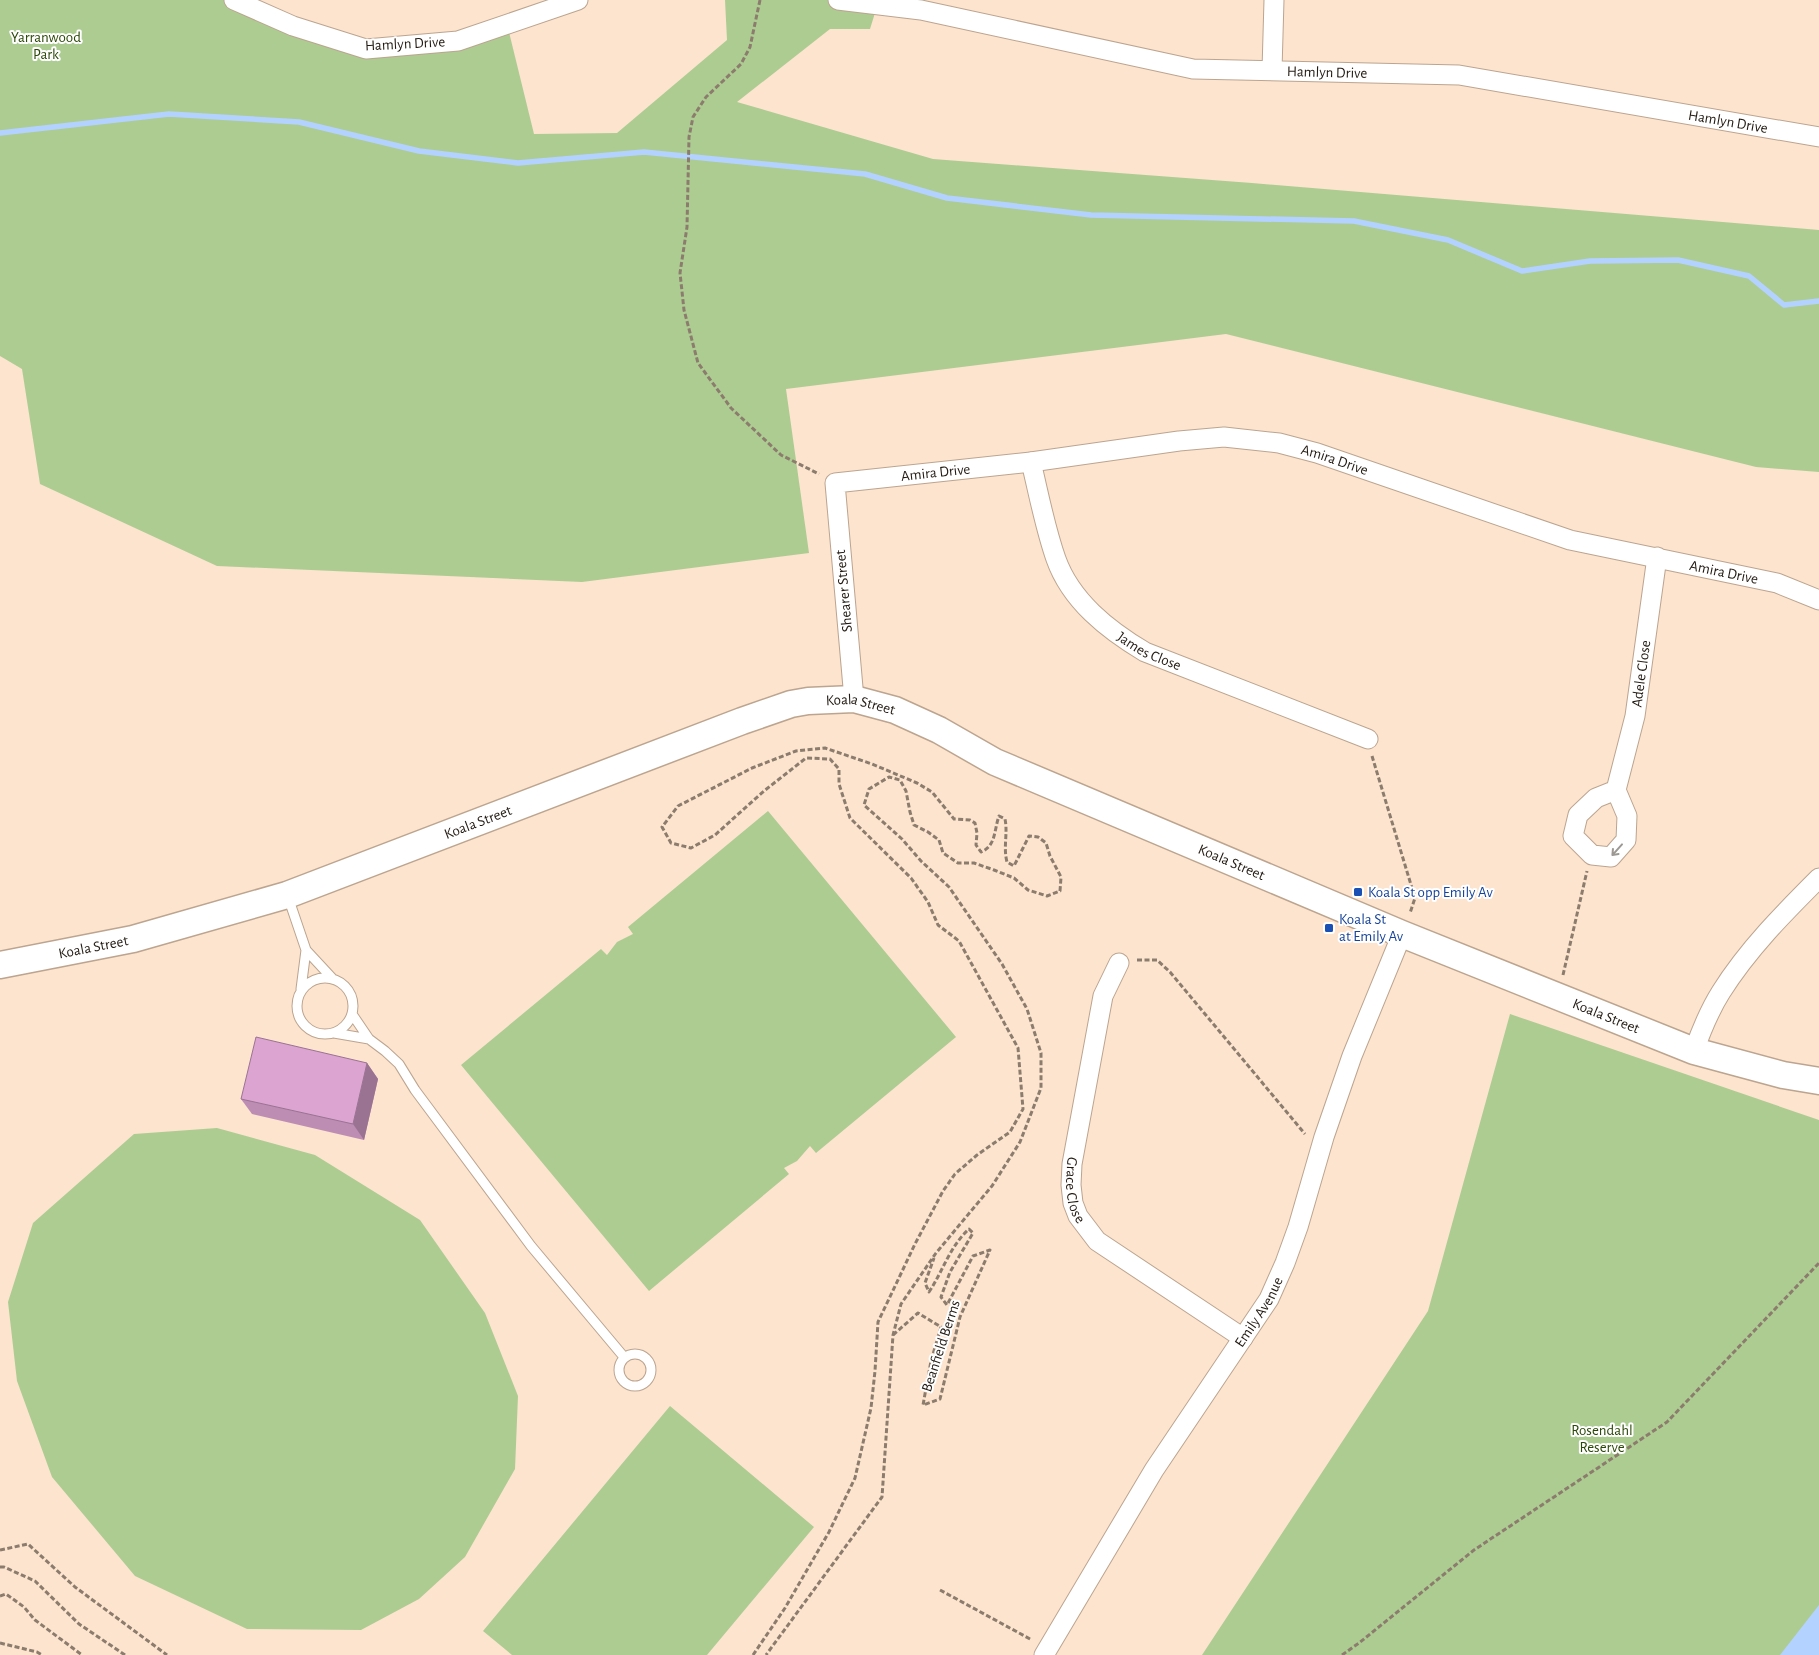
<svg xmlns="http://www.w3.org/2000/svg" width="1819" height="1655" viewBox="0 0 1819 1655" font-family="'Alegreya Sans',sans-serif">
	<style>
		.green { fill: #adcc92 }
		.water { fill: #b4d2ff }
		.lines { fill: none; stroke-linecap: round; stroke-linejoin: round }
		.stream { stroke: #b4d2ff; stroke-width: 5.5 }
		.lane-casing { stroke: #bca48f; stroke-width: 11 }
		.street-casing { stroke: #bca48f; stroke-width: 21 }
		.secondary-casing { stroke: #bca48f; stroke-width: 29 }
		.path { stroke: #8c7c6d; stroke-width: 3; stroke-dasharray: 5 2.5; stroke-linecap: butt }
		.lane { stroke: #fff; stroke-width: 9 }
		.street { stroke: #fff; stroke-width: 19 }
		.secondary { stroke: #fff; stroke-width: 26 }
		.wall { fill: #bd8db4 }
		.shaded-wall { fill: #9a7392 }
		.building { fill: #dca4d1; stroke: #9a7392 }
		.oneway { stroke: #9c9894 }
		.transit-dot { fill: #1a4fb4; stroke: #fff; stroke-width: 2 }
		.labels { text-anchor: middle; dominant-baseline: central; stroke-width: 4; stroke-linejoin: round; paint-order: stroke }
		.park-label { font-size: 15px; fill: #2c4806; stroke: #fff }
		.street-label { font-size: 15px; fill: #221a12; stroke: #fff }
		.transit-label { font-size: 15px; fill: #164399; stroke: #fff; text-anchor: start }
	</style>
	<rect width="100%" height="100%" fill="#fde4ce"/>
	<path class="green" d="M0,0H234L366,49L507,24L534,134L617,133L727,40L725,0H879L870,29H830L737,102L933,159L1252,183L1819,230V472L1756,467L1226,334L786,389L809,553L582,582L217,566L40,484L22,369L0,356Z
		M768,811L956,1037L816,1153L810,1146L797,1161L784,1168L789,1174L649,1291L461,1065L601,949L607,955L617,942L633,934L628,927Z
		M1510,1014L1819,1120V1655H1202L1428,1311Z
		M217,1128L315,1155L420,1220L485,1313L518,1396L515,1469L465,1557L419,1599L361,1630L247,1629L135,1576L52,1477L17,1381L8,1302L33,1223L134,1134Z
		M670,1406L814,1527L707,1655H512L483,1631Z"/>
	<path class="water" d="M1819,1605V1655H1780Z"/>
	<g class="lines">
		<path class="stream" d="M0,133L169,114L299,122L419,151L518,163L644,152L865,174L947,198L1091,215L1354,221L1448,240L1522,271L1590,261L1678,260L1749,276L1784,305L1819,301"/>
		<defs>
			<path id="lane" d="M288,897L306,950L332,978
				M297 1006a28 28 0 1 1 56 0a28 28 0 1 1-56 0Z
				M301,989L306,950
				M352,1014L369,1039L385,1051L399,1064L415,1090L531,1246L624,1357
				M334,1033L369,1039
				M619 1370a16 16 0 1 1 32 0a16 16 0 1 1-32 0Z"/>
			<g id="street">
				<path d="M234,0L293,26L366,49L458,41L578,0"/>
				<path id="s1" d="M838,0L921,10L1193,69L1459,75L1819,137"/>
				<path d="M1272,70L1274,0"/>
				<path id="s2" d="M1031,462C1039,495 1045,528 1056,559C1071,601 1108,630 1145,652L1368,739"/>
				<path id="s3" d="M854,699L835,483L1031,462L1179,441L1224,437L1279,443L1317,453L1570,540L1777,583L1819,600"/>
				<path id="s4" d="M1616,790L1596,798L1578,815L1573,836L1592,855L1611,857L1626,840L1627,816L1616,790L1635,716L1657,557"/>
				<path id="s5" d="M1119,963L1103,996L1072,1164L1071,1185L1073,1203L1078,1216L1097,1241L1243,1338"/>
				<path d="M1694,1051C1701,1031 1709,1011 1721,992C1748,949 1784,913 1819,878"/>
				<path id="s6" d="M1044,1655L1154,1470L1269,1299L1285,1263L1298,1227L1324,1137L1352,1056L1402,934"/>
			</g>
			<g id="secondary">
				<path id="s7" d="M0,965L133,939L287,895L742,721L791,704L808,701L854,699L895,710L939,730L995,762L1402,934L1694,1051L1783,1075L1819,1081"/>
			</g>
		</defs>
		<use href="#lane" class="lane-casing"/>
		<use href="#street" class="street-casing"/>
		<use href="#secondary" class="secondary-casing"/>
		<path class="path" d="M760,0L750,47L741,64L706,97L693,117L689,137L687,227L680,273L684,310L698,363L731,408L781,455L819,474
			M1372,756L1415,898L1410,913
			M1137,960H1157L1170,972L1305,1134
			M1563,975L1587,871
			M893,1335L918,1313L941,1327L931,1361L923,1405L940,1399L960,1317L990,1250L973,1256L947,1305L941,1297L950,1272L973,1233L969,1229C950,1246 943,1271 929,1292L925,1283L934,1258
			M0,1550L28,1544L75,1587L167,1655
			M0,1567H4L35,1581L79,1624L125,1655
			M940,1590L1032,1640
			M0,1596L6,1594L24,1607L35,1620L82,1655
			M0,1643L37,1652L42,1655
			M753,1655L785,1608L829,1532L855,1478L871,1408L875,1371L878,1322L915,1244L943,1191L955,1174L977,1155L1010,1132L1023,1109L1018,1048L959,941L938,925L928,902L911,878L850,818L839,784V769L830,759L806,758L764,791L715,835L691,848L671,843L662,827L678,806L752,768L796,751L825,748L872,764L917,783L932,792L954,819L970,820L975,823L977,833L976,845L981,852C996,846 994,830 999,816L1005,819C1008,834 1003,847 1007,862L1014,866L1029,836L1038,837L1046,843L1050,856L1061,877L1060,891L1047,896L1028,890L1014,878L994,870L974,863H958L943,853L939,840L928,832L914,825L910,812L906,791L900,780L889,777L869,789L864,805L902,839L921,861L949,887L1002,964L1027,1009L1041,1053V1088L1020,1142L992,1186L936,1253L901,1304L893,1335L882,1497L766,1655
			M1342,1655L1359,1643L1474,1550L1667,1422L1819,1263"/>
		<use href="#lane" class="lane"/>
		<use href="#street" class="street"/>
		<use href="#secondary" class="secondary"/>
	</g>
	<path class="wall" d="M367,1063L378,1079L364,1140L252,1114L241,1099Z"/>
	<path class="shaded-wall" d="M367,1063L378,1079L364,1140L353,1124Z"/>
	<path class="building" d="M256,1037L367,1063L353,1124L241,1099Z"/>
	<defs><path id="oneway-shaft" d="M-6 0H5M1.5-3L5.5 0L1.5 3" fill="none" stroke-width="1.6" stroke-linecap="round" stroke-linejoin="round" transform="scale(1.25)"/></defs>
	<use class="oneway" href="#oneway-shaft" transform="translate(1617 850) rotate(132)"/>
	<g class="transit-dot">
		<rect x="1353" y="887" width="10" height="10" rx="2.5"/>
		<rect x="1324" y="923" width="10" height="10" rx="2.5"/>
	</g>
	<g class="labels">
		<g class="park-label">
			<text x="46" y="37">Yarranwood<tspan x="46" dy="17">Park</tspan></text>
			<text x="1602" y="1430">Rosendahl<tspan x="1602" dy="17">Reserve</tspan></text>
		</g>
		<g class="street-label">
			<text transform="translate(405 44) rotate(-3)">Hamlyn Drive</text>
			<text stroke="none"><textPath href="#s1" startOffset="496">Hamlyn Drive</textPath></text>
			<text stroke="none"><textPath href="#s1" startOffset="901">Hamlyn Drive</textPath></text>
			<text stroke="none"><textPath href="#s3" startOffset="722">Amira Drive</textPath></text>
			<text stroke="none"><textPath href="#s3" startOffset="318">Amira Drive</textPath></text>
			<text stroke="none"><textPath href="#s3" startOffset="1128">Amira Drive</textPath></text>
			<text transform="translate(844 591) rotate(-95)">Shearer Street</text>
			<text stroke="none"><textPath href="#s2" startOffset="235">James Close</textPath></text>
			<text stroke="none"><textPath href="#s4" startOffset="308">Adele Close</textPath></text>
			<text stroke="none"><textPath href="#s7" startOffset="905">Koala Street</textPath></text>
			<text stroke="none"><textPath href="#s7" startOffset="500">Koala Street</textPath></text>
			<text stroke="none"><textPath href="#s7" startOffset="1310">Koala Street</textPath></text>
			<text stroke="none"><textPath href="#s7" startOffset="95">Koala Street</textPath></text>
			<text stroke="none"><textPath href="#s7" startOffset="1715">Koala Street</textPath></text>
			<text stroke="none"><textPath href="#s5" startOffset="234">Grace Close</textPath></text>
			<text stroke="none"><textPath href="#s6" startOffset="405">Emily Avenue</textPath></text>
			<text transform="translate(941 1346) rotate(-72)">Beanfield Berms</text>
		</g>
		<g class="transit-label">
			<text x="1368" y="892">Koala St opp Emily Av</text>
			<text x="1339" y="919">Koala St<tspan x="1339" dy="17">at Emily Av</tspan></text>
		</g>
	</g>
</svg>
